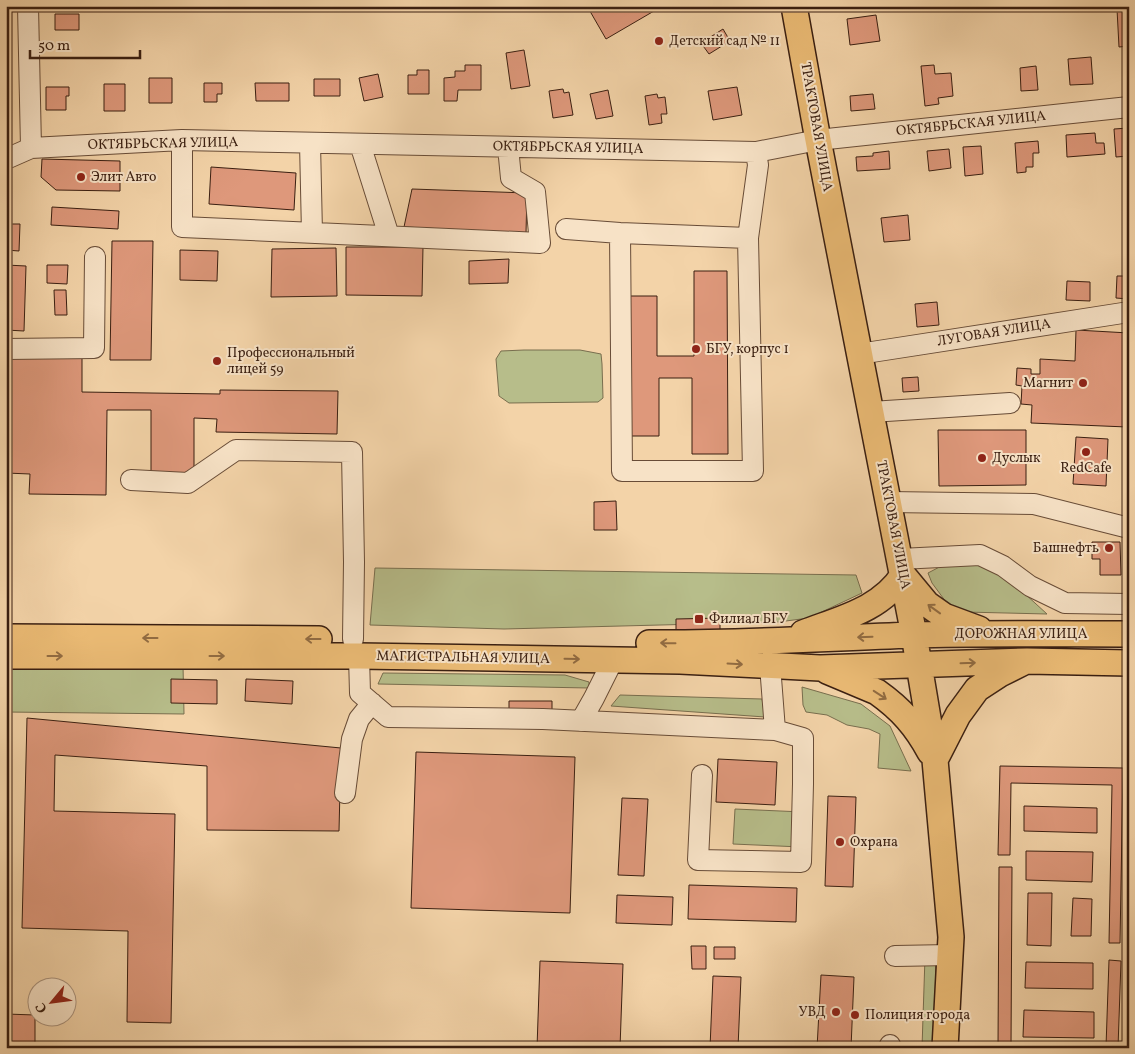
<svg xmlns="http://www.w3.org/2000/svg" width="1135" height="1054" viewBox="0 0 1135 1054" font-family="Vollkorn,serif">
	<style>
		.green { fill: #b7bd8a; stroke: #786e4e }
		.building { fill: #de987b; stroke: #3a1f11 }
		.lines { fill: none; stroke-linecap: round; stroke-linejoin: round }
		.minor-casing { stroke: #684c37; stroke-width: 22 }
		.major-casing { stroke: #3a1f11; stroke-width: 28 }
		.minor { stroke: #f7e2c6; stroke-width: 20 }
		.major { stroke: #eaba74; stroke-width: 25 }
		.oneway { stroke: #926c42 }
		.poi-dot { fill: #8f2418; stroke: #f7e2c6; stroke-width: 2 }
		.labels { text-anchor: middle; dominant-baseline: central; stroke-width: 4; stroke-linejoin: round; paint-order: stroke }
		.poi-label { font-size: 14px; fill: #3a1f11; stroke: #f7e2c6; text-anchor: start }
		.street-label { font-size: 14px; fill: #3a1f11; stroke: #f7e2c6 }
	</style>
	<rect width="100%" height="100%" fill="#f3d3a8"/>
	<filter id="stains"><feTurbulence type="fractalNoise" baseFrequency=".004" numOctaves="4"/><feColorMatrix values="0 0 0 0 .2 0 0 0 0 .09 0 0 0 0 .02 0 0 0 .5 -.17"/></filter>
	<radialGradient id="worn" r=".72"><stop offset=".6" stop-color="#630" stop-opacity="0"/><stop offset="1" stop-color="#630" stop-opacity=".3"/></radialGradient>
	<path class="green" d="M524,350H580L601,354L602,364L603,398L598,402L509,403L499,396L496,359L501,351Z
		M947,563L987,565L1024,593L1047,614L964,612L946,602L932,583L928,573Z
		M375,568L856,575L862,593L809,618L778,622L504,629L370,625Z
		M27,664L183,665L184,714L6,712V671Z
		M383,673L565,675L589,682V688L378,684Z
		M802,687L861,704L890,726L911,771L878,768L880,734L869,729L847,725L827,715L806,712L803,705Z
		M620,695L762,699L765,717L611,706Z
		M735,809L803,812L801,847L733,844Z
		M925,957H936L934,1048H922Z"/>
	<path class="building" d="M587,6H651L654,11L606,39Z
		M1117,9H1129V46L1119,47Z
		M55,14H79V30H55Z
		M876,15L880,41L850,45L847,19Z
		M723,29L730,41L709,54L701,43Z
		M524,50L530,86L511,89L506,53Z
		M1091,57L1093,84L1070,85L1068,59Z
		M465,65H481V90H458L457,101H444V78L455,77V71H465Z
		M934,65L935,74L951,73L953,96L938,98L939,104L925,106L921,66Z
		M1036,66L1038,90L1021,91L1020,68Z
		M417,70H429V94H408V75H417Z
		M378,74L383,97L364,101L359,78Z
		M149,78H172V103H149Z
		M314,79H340V96H314Z
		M204,83H222V94H217V102H204Z
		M255,83H289V101H256Z
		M104,84H125V111H104Z
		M6,87H11V106H6Z
		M46,87H69V96H66V110H46Z
		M737,87L742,115L713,120L708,91Z
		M563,89L564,93L569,92L573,115L553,118L549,91Z
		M608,90L613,116L596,119L590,94Z
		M657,94L658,98L665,97L667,114H661L662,123L649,125L645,96Z
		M873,94L875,109L851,111L850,96Z
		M1129,128V156L1116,157L1114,129Z
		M1095,133L1096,143H1104L1105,154L1067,157L1066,135Z
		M1038,141L1039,153H1033V167H1026V172L1017,173L1015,143Z
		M981,146L983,174L965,176L963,147Z
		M949,149L951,168L929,171L927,151Z
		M889,151L890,169L857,171L856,157L873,156V153Z
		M42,159L120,161V191L56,190L41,177Z
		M211,167L296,173L294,210L209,204Z
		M412,189L527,193L526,233L404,227Z
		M52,207L119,211L118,229L51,225Z
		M908,215L910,240L884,242L881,218Z
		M6,224H20L19,251L6,250Z
		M112,241H153L151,360H110Z
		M346,247H423L422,296L346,295Z
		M336,248L337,296L271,297L272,249Z
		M180,250L218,251L217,281L180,280Z
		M509,259L508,283L469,284V261Z
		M6,265L26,266L24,331L6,330Z
		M47,265H68L67,284L47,283Z
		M694,271H727L728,454H692V378H659V436H631L630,296H657V356H694Z
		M1117,276H1129V299L1116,298Z
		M1067,281L1090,282V301L1066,300Z
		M54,290H66L67,315H55Z
		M937,302L939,325L917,327L915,304Z
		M1076,330L1129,333V396L1127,427L1031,423L1032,405L1021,404L1022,386L1016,385L1017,368L1031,369V374H1040V359L1075,361Z
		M6,357L82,358V392L220,394V390L338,391L337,434L216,432L217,419L194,418V473L151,472V410H107L106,495L29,494L30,474L6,473Z
		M918,377L919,391L903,392L902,378Z
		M938,430H1026V485L939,486Z
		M1076,437L1108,439L1106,486L1073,484Z
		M616,501L617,530H594V502Z
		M1092,542H1120L1121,575H1100V559H1092Z
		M720,618V630L676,631V619Z
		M171,679L217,680V704L171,703Z
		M246,679L293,681L292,704L245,701Z
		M509,701H552V714L509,713Z
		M27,718L341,748L339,831L207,830V766L55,755L54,811L175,814L171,1023L127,1022L128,931L22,928Z
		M416,752L575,757L570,913L411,908Z
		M718,759L777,762L775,805L716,802Z
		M1000,766L1123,768L1120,943H1109L1112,785L1011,783L1010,855H998Z
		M828,796L856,797L853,887L825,886Z
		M622,798L648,799L644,876L618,875Z
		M1024,806L1097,808V833L1024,831Z
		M1026,851L1093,852L1092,882L1026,880Z
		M999,867H1012L1011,1048H998Z
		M689,885L797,888L796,922L688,919Z
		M1028,893H1052L1051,946L1027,945Z
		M617,895L673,897L672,925L616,923Z
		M1073,898L1092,899L1091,936H1071Z
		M691,946H706V969H692Z
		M714,947H735V959H714Z
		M1109,960L1121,961L1118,1048L1106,1047Z
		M540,961L623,964L620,1048H537Z
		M1026,962L1093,963V989L1025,988Z
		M821,975L854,977L851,1048H817Z
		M713,976L741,977L738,1048H710Z
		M1024,1010L1094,1012V1038L1023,1037Z
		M6,1014L35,1015V1048H6Z"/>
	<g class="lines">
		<defs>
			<path id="minor" d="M28,6L31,148
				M182,140V227L540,243L535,192L511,178L508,147
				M310,143L312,233
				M360,144L389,236
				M6,159L31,148L182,140L756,152L818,140L1129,107
				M566,229L620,233L748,238
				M620,233L622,471H753L748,238L758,165L756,152
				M6,349L94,348L95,257
				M859,354L1129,312
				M871,412L1010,403
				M131,480L188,483L236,450L352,452L354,562L353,639
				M888,502L1034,504L1129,528
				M900,559L980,555L1003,566L1030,586L1065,603L1129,604
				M359,656L360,693L388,717L543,719L775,730
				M581,721L594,698L613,660
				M702,775L698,860L801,862L803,784V738L775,730L770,665
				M345,793L352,739L359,719L372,703
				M895,956L950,955
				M890,1048V1045"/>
			<path id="major" d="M794,6L818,140L914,635L935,760L951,937L945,1048
				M803,633C839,619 881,610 903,575L927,604L944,616L979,629
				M6,637L319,639
				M649,643C737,644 825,638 913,635C985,633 1057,634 1129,634
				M6,656H359L680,661L820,668L1027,661L1129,663
				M827,671L877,692C901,709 916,726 930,752
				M935,760L958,715L977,689L1000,674L1022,663"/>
		</defs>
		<use href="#minor" class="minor-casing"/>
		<use href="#major" class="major-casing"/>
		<use href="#minor" class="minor"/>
		<use href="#major" class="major"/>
	</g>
	<defs><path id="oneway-shaft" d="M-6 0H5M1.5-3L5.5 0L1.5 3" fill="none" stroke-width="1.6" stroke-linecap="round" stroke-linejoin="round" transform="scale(1.25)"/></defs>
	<g class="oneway">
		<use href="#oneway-shaft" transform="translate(934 609) rotate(-144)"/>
		<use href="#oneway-shaft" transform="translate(865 637) rotate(178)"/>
		<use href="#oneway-shaft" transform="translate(150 638) rotate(-180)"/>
		<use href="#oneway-shaft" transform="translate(313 639) rotate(-180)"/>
		<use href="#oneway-shaft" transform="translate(668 643) rotate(-179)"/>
		<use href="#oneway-shaft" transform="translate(55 656)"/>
		<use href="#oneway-shaft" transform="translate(217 656)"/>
		<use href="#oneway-shaft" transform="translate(572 659) rotate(1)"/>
		<use href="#oneway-shaft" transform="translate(968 663) rotate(-2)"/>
		<use href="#oneway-shaft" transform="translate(735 664) rotate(3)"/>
		<use href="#oneway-shaft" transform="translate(880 695) rotate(33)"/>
	</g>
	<g class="poi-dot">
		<circle cx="659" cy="41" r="5"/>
		<circle cx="81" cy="177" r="5"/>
		<circle cx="696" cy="349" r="5"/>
		<circle cx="217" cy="361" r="5"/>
		<circle cx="1083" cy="383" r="5"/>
		<circle cx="1086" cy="452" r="5"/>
		<circle cx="982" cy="458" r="5"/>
		<circle cx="1109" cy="548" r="5"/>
		<rect x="694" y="614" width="10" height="10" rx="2.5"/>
		<circle cx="840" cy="842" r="5"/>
		<circle cx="836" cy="1012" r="5"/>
		<circle cx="855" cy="1015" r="5"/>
	</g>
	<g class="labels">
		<g class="poi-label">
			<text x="669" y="41">Детский сад № 11</text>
			<text x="91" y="177">Элит Авто</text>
			<text x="706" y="349">БГУ, корпус 1</text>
			<text x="227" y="353">Профессиональный<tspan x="227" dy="16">лицей 59</tspan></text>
			<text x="1073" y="383" text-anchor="end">Магнит</text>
			<text x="992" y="458">Дуслык</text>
			<text x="1086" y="468" text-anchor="middle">RedCafe</text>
			<text x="1099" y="548" text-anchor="end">Башнефть</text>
			<text x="709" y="619">Филиал БГУ</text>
			<text x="850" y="842">Охрана</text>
			<text x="826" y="1012" text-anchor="end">УВД</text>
			<text x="865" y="1015">Полиция города</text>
		</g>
		<g class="street-label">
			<text transform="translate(971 124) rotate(-6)">ОКТЯБРЬСКАЯ УЛИЦА</text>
			<text transform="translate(816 127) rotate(80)">ТРАКТОВАЯ УЛИЦА</text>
			<text transform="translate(163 144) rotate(-1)">ОКТЯБРЬСКАЯ УЛИЦА</text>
			<text transform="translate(568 148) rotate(1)">ОКТЯБРЬСКАЯ УЛИЦА</text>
			<text transform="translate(994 333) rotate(-9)">ЛУГОВАЯ УЛИЦА</text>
			<text transform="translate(893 525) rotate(79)">ТРАКТОВАЯ УЛИЦА</text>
			<text x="1021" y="634">ДОРОЖНАЯ УЛИЦА</text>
			<text transform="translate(463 658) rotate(1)">МАГИСТРАЛЬНАЯ УЛИЦА</text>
		</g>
	</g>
	<rect width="1135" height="1054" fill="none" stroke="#f3d3a8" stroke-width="25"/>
	<rect x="8" y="8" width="1120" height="1039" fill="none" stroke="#3a1f11" stroke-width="2.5"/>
	<rect x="12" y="12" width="1110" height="1029" fill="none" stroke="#3a1f11"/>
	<g transform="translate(52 1002) rotate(241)"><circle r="24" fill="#f7e2c6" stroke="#ab947e"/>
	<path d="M0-4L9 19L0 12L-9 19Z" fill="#8f2418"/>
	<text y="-8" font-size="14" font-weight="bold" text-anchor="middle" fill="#3a1f11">С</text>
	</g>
	<path d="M30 50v8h110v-8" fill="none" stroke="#3a1f11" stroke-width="2.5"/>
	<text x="38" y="50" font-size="15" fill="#3a1f11" stroke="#f7e2c6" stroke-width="4" paint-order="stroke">50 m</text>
	<rect width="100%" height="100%" filter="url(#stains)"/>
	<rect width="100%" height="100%" fill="url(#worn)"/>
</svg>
